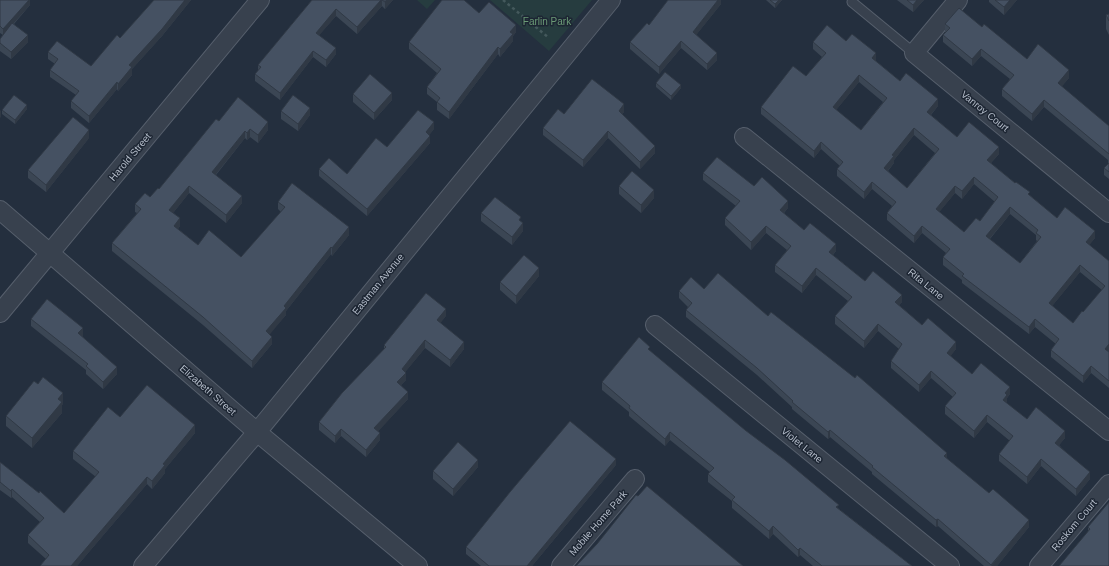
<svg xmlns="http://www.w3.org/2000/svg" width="1109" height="566" viewBox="0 0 1109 566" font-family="Helvetica,sans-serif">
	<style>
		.green { fill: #263c3f }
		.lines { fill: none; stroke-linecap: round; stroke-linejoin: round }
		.service-casing { stroke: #565f6c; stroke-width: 11 }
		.minor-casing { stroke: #565f6c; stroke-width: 20 }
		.path { stroke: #44595c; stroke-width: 2.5; stroke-dasharray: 3 3; stroke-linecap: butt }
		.service { stroke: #38414e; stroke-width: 9 }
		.minor { stroke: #38414e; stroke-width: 18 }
		.wall { fill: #3b4654; fill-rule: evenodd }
		.shaded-wall { fill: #303945 }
		.building { fill: #455162; stroke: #303945; fill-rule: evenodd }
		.labels { text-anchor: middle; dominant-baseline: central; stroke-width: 3; stroke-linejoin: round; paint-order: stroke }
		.park-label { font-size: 10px; fill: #6b9a76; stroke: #1d2633 }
		.street-label { font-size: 10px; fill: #b4bcc9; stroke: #1d2633 }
	</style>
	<rect width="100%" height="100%" fill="#242f3e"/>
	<path class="green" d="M417,0H435L427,9Z
		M490,0H592L549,51Z"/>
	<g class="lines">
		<defs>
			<path id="service" d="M852,2L914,53"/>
			<path id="minor" d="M958,0L914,53L1109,213
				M744,137L1109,431
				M0,210L257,432L418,566
				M0,313L260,0
				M655,325L950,566
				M143,566L257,432L611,0
				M561,566L635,479
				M1039,566L1109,484"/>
		</defs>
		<use href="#service" class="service-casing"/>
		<use href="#minor" class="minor-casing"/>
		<path class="path" d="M503,0L549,38"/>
		<use href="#service" class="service"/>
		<use href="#minor" class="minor"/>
	</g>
	<path class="wall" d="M0,0H30V5L14,24L28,42L11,59L0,51V39L3,35L0,33Z
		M154,0H191L162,36L132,69V75L118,91L117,89L89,123L71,108V101L76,95L50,77V70L55,64L48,59V52L91,66L120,38Z
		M312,0H393L385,9L382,6L357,34L336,16L319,35L336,54L326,67L313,57L280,100L255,81V74L258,71V65Z
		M721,0V4L696,35L717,60L707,70L681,48L659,74L630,49V42L649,25Z
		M766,0H782L775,8Z
		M897,0H924L913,12Z
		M989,0H1017L1004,15L989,2Z
		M479,13L516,32L513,36V41L500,57L498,54L449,119L437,110V102L427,94V87L437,73L409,49V42Z
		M1109,14V35L1106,29V15Z
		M945,24L982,27L1027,59L1069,78L1061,87L1109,126V179L1104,175V168L1108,164V160L1044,107L1032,121L1002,96V89L1010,79L981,56L972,66L943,42V35L946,32H945Z
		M846,41L876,61L900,81L938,106L931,115L957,137L999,154L991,163L1057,218L1095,238L1089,245L1109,261V388L1091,373L1083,383L1051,357V350L1056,344L1035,327L1029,334L962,283V280L943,265V257L946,253L922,233L914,243L887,220V213L892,206L872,189L864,199L837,176V169L840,166L821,149L814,158L761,114V107L806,76L822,57L813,49V42ZM859,82L883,102L861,130L836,110ZM914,135L935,153L907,188L888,171L894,163V160ZM974,184L995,202L980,221L964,232L939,212L955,193L962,199ZM1010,214L1036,235V240L1037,241L1020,263L990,239ZM1080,272L1102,290L1083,312L1073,323L1052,306Z
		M656,83L681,88L671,100L656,87Z
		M353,94L392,100L374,120L353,102Z
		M27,109L15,124L2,114V110Z
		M281,111L310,115L298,131L281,119Z
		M624,112L622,114L655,153L640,169L608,138L583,167L543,135V128L564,114Z
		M219,121L268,130L258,143L250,137L247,140L245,138L216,175L242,203L226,223L189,193L173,213L180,226L178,229L198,245L241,257L281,212L278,209V202L349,235L332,256L331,254L286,311V315L269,334L272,344L252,368L203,325L112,251V243L137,213L135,212V204L150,197L159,189Z
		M434,129L429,135L430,143L367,216L319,176V169L347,174L387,147Z
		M89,138L46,192L28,178V170Z
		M703,173L754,186L788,208L784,213L804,230L836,251L833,255L865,281L902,302L899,305L922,325L956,349L950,356L972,374L1010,394L1007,398L1006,403L1027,419L1065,438L1059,445L1090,479L1076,496L1041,466L1027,484L999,461V454L1010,441L987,422L974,438L945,414V406L953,397L931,378L919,392L891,368V361L899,349L878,331L864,348L835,324V316L848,301L816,275L802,293L775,272V265L787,250L766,233L751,250L725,225V218L736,206L703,180Z
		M619,186L654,198L641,213L619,194Z
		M481,213L521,221L523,231L512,245L481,221Z
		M539,276L516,304L500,290V282Z
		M704,289L768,316L947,459L1029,527L997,566H984L938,526L936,527L872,474V472L830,437L828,439L792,409V407L757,375L686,317V310L688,307L679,298V291Z
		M446,316L440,323L464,349L450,367L425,348L405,372L406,380L401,385L408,399L378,431L380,440L366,457L341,436L335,443L319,430V422L384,349V345Z
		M31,319L83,335L82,336L117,374L103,389L86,374V370L31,326Z
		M650,351L839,509L912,566H813L800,555L798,557L773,534L769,539L732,508V501L708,482V474L710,472L670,440L665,446L629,416V412L602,390V382Z
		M63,404L62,405V413L32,448L6,426V416Z
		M120,417L195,433L165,469V473L152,489L147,484L77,566H40L46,559L28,543V535L40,522L12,497L11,498L0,490V462L64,513L96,477L73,459V451Z
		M616,465L532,566H481L466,554V547Z
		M478,467L453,496L433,479V471Z
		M1109,502L1088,532V527Z"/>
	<path class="shaded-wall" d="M29,0H30V5L3,35V29Z
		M185,0H191L162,36L132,69V75L118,91V84L129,65Z
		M381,0H382V6L357,34V27Z
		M387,0H393L385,9V2Z
		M718,0H721V4L693,39V32Z
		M779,0H782L775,8V4Z
		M917,0H924L913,12V5Z
		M1010,0H1017L1004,15V7Z
		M336,9V16L316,39V33Z
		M516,25V32L513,36V41L500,57V49L510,32Z
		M28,35V42L11,59V52Z
		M681,41V48L659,74V67Z
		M498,47V54L449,119V112Z
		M336,48V54L326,67V60Z
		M981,49V56L972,66V59Z
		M313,51V57L280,100V93Z
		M717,53V60L707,70V64Z
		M876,53V61L872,65V58Z
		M1069,70V78L1058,91V83Z
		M859,75V82L833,114V107Z
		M117,82V89L89,123V116Z
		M681,85V88L671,100V96Z
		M392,93V100L374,120V113Z
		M938,99V106L927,119V112Z
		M1044,100V107L1032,121V114Z
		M624,104V112L619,118V111Z
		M27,105V109L15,124V120Z
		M310,108V115L298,131V124Z
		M1,110V117L0,118V111Z
		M268,122V130L258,143V135Z
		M434,122V129L426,139V132Z
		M914,128V135L894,160V163L884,175V168L892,155Z
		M250,129V137L247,140V133Z
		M89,130V138L46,192V185Z
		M245,131V138L212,179V172Z
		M608,131V138L583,167V160Z
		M430,136V143L367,216V209Z
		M821,142V149L814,158V151Z
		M655,146V153L640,169V162Z
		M999,147V154L987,167V160Z
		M974,177V184L962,199V191Z
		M872,182V189L864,199V192Z
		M189,186V193L169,218V210Z
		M955,186V193L936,216V209Z
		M654,190V198L641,213V205Z
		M242,196V203L226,223V215Z
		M788,201V208L780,217V210Z
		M1010,207V214L986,243V236Z
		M180,218V226L174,234V226Z
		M523,223V231L512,245V237Z
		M766,226V233L751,250V242Z
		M922,226V233L914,243V236Z
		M349,227V235L332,256V248Z
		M1095,231V238L1086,249V242Z
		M836,244V251L829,259V252Z
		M331,247V254L286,311V315L266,339V331L284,306Z
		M1080,265V272L1049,310V303Z
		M539,268V276L516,304V296Z
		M816,268V275L802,293V286Z
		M902,295V302L895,310V302Z
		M446,309V316L437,327V320Z
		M1035,319V327L1029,334V327Z
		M878,324V331L864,348V341Z
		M83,328V335L78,340V333Z
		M272,337V344L252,368V361Z
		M425,340V348L402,376V369Z
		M464,342V349L450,367V360Z
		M956,342V349L947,361V353Z
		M1109,344V352L1105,356V349Z
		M1091,366V373L1083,383V376Z
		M117,367V374L103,389V382Z
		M931,371V378L919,392V385Z
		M406,373V380L397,389V382Z
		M1010,387V394L1007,398V402L1003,407V400L1005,393Z
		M408,392V399L374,436V428Z
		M63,393V404L62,405V413L32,448V438L58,399Z
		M987,415V422L974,438V431Z
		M195,425V433L165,469V473L152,489V481L163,464Z
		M341,429V436L335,443V436Z
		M830,430V437L828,439V432Z
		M1065,431V438L1055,450V443Z
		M670,432V440L665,446V439Z
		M380,433V440L366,457V450Z
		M947,453V459L944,456Z
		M616,459V465L532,566H527Z
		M1041,459V466L1027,484V477Z
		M478,460V467L453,496V489Z
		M1090,472V479L1076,496V489Z
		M147,477V484L77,566H71Z
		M12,489V497L11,498V491Z
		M938,519V526L936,527V520Z
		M1029,520V527L997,566H991Z
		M773,526V534L769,539V531Z
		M800,548V555L798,557V550Z"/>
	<path class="building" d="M0,0H29L3,29L0,26Z
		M154,0H185L162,29L129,65L132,67L118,84L117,82L89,116L71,101L79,91L50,70L58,59L48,52L57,41L91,66L117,35L120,38Z
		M312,0H381L357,27L336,9L316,33L336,48L326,60L313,51L280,93L255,74L261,67L258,65Z
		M382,0H387L385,2Z
		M442,0H464L479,13L489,2L516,25L510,32L513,34L500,49L498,47L449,112L437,102L440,98L427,87L441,69L409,42Z
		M668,0H718L693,32L717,53L707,64L681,41L659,67L630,42L647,23L649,25Z
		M770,0H779L775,4Z
		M907,0H917L913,5Z
		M995,0H1010L1004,7Z
		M959,8L982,27L984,24L1027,59L1038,44L1069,70L1058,83L1109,126V154L1044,100L1032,114L1002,89L1014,75L981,49L972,59L943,35L950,28L945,24Z
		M1109,14V21L1106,15Z
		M12,23L28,35L11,52L0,43V39Z
		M827,25L846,41L852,34L876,53L872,58L900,81L906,73L938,99L927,112L957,137L969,122L999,147L987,160L1015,183L1016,182L1030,192L1028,194L1057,218L1065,207L1095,231L1086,242L1109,261V344L1105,349L1109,352V381L1091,366L1083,376L1051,350L1059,339L1035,319L1029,327L962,276L964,274L943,257L950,249L922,226L914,236L887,213L896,202L872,182L864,192L837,169L843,162L821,142L814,151L761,107L793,66L806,76L826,53L813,42ZM859,75L887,98L861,130L833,107ZM914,128L939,149L907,188L884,168L894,156L892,155ZM974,177L998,197L980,221L976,218L964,232L936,209L955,186L962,191ZM1010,207L1038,230L1036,233L1041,237L1020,263L986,236ZM1080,265L1105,286L1083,312L1082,311L1073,323L1049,303Z
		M665,72L681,85L671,96L656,83Z
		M370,74L392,93L374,113L353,94Z
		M592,79L624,104L619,111L655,146L640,162L608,131L583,160L543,128L558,109L564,114Z
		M14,95L27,105L15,120L2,110Z
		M293,95L310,108L298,124L281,111Z
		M238,97L268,122L258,135L250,129L247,133L245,131L212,172L242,196L226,215L189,186L169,210L180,218L174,226L198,245L209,230L241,257L285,207L278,202L292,183L349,227L332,248L331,247L284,306L286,308L266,331L272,337L252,361L203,317L112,243L141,209L135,204L145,193L150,197L158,188L159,189L216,119L219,121Z
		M418,110L434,122L426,132L430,136L367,209L319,169L329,158L347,174L376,138L387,147Z
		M73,117L89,130L46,185L28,170Z
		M717,157L754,186L762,177L788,201L780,210L804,230L810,223L836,244L829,252L865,281L873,271L902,295L895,302L922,325L928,318L956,342L947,353L972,374L981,363L1010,387L1005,393L1007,395L1003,400L1027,419L1036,407L1065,431L1055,443L1090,472L1076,489L1041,459L1027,477L999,454L1013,436L987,415L974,431L945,406L956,393L931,371L919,385L891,361L902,344L878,324L864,341L835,316L852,297L816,268L802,286L775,265L791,246L766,226L751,242L725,218L740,201L703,173Z
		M1109,163V172L1104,168Z
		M632,171L654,190L641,205L619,186Z
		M495,197L521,217L519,220L523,223L512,237L481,213Z
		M524,255L539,268L516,296L500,282Z
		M718,273L768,316L771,312L855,378L857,375L947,453L944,456L989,493L993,489L1029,520L991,565L938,519L936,520L872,467L873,466L830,430L828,432L792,402L793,401L757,368L686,310L692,303L679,291L691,277L704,289Z
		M426,293L446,309L437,320L464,342L450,360L425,340L402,369L406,373L397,382L408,392L374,428L380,433L366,450L341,429L335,436L319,422L342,393L386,347L384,345Z
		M47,299L83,328L78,333L117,367L103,382L86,366L88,364L31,319Z
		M639,337L650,347L648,349L745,430L785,460L839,505L836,507L912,566H822L800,548L798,550L773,526L769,531L732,500L735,497L708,474L714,468L670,432L665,439L629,408L630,406L602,382Z
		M43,377L63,393L58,399L62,402L32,438L6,416L34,381L38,384Z
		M147,385L195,425L163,464L165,465L152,481L147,477L71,566H40L49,555L28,535L44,518L12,489L11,491L0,482V462L39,493L40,491L64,513L99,472L73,451L108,407L120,417Z
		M570,421L616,459L527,566H489L466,547L510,492Z
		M458,442L478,460L453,489L433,471Z
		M647,486L743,566H576L597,544L636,495L638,496Z
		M1109,502V566H1059L1090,529L1088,527Z"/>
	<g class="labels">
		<g class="park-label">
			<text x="547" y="21">Farlin Park</text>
		</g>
		<g class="street-label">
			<text transform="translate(985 111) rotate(39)">Vanroy Court</text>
			<text transform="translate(130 157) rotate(-50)">Harold Street</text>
			<text transform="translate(378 284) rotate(-51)">Eastman Avenue</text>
			<text transform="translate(926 284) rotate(39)">Rita Lane</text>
			<text transform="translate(208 390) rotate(41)">Elizabeth Street</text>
			<text transform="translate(802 445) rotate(39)">Violet Lane</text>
			<text transform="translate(598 523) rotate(-49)">Mobile Home Park</text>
			<text transform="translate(1074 525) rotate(-50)">Roskom Court</text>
		</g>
	</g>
</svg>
